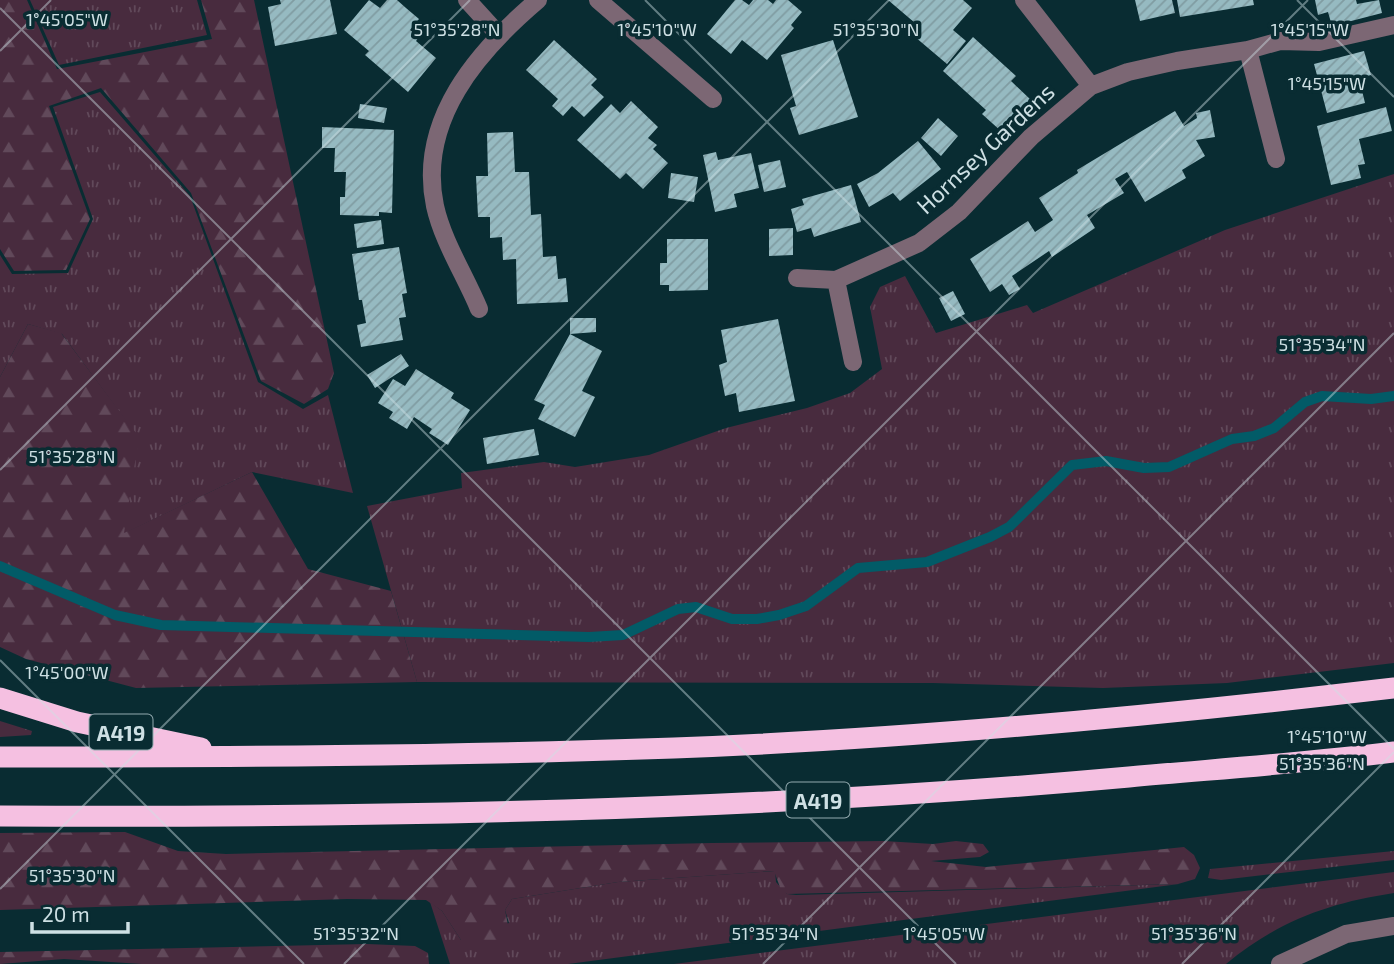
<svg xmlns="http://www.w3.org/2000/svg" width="1394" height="964" viewBox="0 0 1394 964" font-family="'Exo 2',sans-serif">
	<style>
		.grass { fill: url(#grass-tufts) }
		.forest { fill: url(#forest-firs) }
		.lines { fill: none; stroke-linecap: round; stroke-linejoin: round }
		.stream { stroke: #025b67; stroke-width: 10 }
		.building { fill: url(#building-hatch) }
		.minor { stroke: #7c6774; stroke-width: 18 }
		.highway { stroke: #f5c0e1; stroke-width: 21 }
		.ticks { fill: none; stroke: #cee0e4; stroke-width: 2; stroke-opacity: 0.45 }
		.labels { text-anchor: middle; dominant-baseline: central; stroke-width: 7; stroke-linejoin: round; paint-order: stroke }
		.shield { fill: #092c32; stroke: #93aaaf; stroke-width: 2 }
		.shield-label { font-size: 21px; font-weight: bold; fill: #cee0e4 }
		.street-label { font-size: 23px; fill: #cee0e4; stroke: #092c32 }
		.ticks-label { font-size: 18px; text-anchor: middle; fill: #cee0e4; stroke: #092c32; stroke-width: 7; stroke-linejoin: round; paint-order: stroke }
	</style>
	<defs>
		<pattern id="grass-tufts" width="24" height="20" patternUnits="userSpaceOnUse" patternTransform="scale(1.75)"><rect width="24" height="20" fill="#482b3e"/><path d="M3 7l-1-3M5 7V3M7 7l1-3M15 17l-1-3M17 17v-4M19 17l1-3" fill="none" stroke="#61495a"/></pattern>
		<pattern id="forest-firs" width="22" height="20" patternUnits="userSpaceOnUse" patternTransform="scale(1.75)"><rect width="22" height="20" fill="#482b3e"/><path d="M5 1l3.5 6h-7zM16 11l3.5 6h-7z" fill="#61495a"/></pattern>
		<pattern id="building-hatch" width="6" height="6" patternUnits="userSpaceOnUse" patternTransform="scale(1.75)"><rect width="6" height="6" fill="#96bac1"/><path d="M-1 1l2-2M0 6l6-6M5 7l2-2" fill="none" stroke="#809ca2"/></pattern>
	</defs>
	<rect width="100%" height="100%" fill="#092c32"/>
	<path class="grass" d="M30,0H197L207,35L59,65Z
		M100,92L190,196L258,382L303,409L328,395L353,493L252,472L123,534L138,437L62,334L28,324L0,377V255L12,274L68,273L93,219L53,107Z
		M1394,174V663L1227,683L1103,688L933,683L417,682L367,506L462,488L461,473L544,462L575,467L649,455L726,428L807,408L850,393L882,369L870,307L880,287L905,276L936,333L1027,305L1033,313L1225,230Z
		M0,721L32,731L31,735L0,737Z
		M1394,851V860L1221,880L1208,878L1210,869Z
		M775,871L776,882L787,894L796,895L1179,884L568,964H450L430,902L442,911L461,940L509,923L505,910L512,899L618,882Z
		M1394,872V893C1328,903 1278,921 1226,964H674Z"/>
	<path class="forest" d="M0,0H27L57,69L212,39L201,0H254L334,373L328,389L304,404L261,381L191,193L101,88L49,106L90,219L66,270L14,271L0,249Z
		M28,324L61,333L139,437L124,533L252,472L308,569L391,591L417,682L136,688L26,659L0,647V377Z
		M125,832L178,851L226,854L712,843L884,841L933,844L956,841L983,844L989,852L980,857L931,861L986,867L1184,847L1194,855L1200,868L1195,879L1178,884L787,894L781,890L774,871L618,882L512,899L505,910L510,935L505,948L495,954L461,940L442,911L426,900L347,899L0,910V833Z
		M367,944L415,946L428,953L429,964H142L64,959L0,964V952Z"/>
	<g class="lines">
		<path class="stream" d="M0,566L115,615L161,625L589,637L623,635L678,609L696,607L732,619H757L779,615L806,606L858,568L927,562L990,537L1009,527L1072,465L1106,461L1144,468L1169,467L1232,439L1254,436L1274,428L1305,402L1322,396L1371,399L1394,396"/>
	</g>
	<path class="building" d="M280,0H330L337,34L275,46L268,7L281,4Z
		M369,0L380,8L387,0H397L406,8L419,19L410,30L419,37L416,41L436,58L408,92L365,55L369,51L344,30Z
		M735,0H742L749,5L753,0H768L773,4L776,0H788L802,12L791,25L794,28L767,60L742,40L731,54L707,34Z
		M888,0H963L972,8L953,30L966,41L947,64L908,31L915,23Z
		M1135,0H1172L1175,13L1140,21Z
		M1177,0H1253L1254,5L1180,17Z
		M1315,0H1356L1357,4L1379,0L1382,13L1332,26L1328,12L1318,15Z
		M973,37L1016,76L1011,81L1031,100L1002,132L982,114L986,110L943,71Z
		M554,40L597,79L591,85L604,97L584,117L572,106L563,116L552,106L558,99L526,70Z
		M833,40L858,117L799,135L790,108L796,106L781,55Z
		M1364,51L1371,75L1359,78L1365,103L1327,113L1314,64Z
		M631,101L658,127L648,138L657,145L653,149L668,163L643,189L626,173L620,179L577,140L611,104L620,113Z
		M360,104L387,108L384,123L358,118Z
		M1386,107L1392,131L1359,139L1365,164L1358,165L1361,178L1331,185L1317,126Z
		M1210,110L1215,137L1196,140L1205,156L1182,170L1186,178L1145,202L1127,172L1115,179L1124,193L1087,215L1095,228L1052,257L1049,251L1012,276L1020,289L1009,295L1002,284L990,292L970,259L1028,221L1035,232L1053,220L1039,198L1078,173L1077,170L1175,111L1184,126L1197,118L1196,113Z
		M938,118L958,136L941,156L921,138Z
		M322,127L394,130L392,213L379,212V216L340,215V197H345L346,172H334L335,148H322Z
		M513,132L515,172H529L531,215L541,214L543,257L556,256L558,279L566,278L568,302L517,304L516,259L503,260L502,237L490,238V217H478L476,176H488L487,133Z
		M918,141L941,169L900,201L893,193L869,207L857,184L878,173Z
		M716,152L718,160L751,153L759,188L734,194L737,207L715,212L703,155Z
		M780,160L786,187L764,192L758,165Z
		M671,173L698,177L694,202L668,198Z
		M851,185L861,222L814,237L811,228L797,232L791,209L804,205L802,199Z
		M381,220L384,244L357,248L354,224Z
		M793,228V255L769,256V229Z
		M667,239H708V290L669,291V285H660V263H667Z
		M399,247L407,293L402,294L406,317L399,318L403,340L361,347L357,325L366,323L362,300H359L352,254Z
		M953,291L965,314L951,321L939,298Z
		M570,318H596V332L570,334L602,351L582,391L595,397L575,437L538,419L545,405L534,400L570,334Z
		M778,319L795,401L739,412L736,393L725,396L719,365L727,362L721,330Z
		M401,354L409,366L375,388L367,375Z
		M416,369L454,393L451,398L470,410L448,445L429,433L432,429L414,417L407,429L389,418L393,412L378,403L393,379L405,386Z
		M534,429L539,455L487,464L483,438Z"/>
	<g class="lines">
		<path class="minor" d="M467,0L499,35
			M598,0L713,99
			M1024,0L1091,86
			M1248,50L1276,159
			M797,278L836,280L919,243L959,212L1031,137L1091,86L1128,72L1177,61L1248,50L1280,41L1319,42L1394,25
			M836,280L853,362
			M479,309C465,275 443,242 435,206C417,120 478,51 538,0
			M1280,964L1346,934L1394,926"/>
		<path class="highway" d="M0,698L77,722L201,748
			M0,757C225,757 449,756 674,748C914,739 1155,716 1394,688
			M0,816C377,818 753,811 1129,777C1217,769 1306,763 1394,752"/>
	</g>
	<path class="ticks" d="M645,0L1394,749M1297,0L1394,97M0,8L956,964M0,51L51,0M0,470L470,0M0,660L304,964M0,889L889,0M344,964L1308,0M763,964L1394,333M1182,964L1394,752"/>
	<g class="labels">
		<g class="shield">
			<rect x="89.5" y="714.5" width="63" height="35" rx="5"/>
			<rect x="786.5" y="782.5" width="63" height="35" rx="5"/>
		</g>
		<g class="shield-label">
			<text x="121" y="732">A419</text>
			<text x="818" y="800">A419</text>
		</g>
		<g class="street-label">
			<text transform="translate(985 148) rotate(-43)">Hornsey Gardens</text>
		</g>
	</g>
	<g class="ticks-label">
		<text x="67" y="26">1°45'05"W</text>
		<text x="457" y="36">51°35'28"N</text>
		<text x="657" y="36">1°45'10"W</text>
		<text x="876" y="36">51°35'30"N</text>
		<text x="1310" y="36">1°45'15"W</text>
		<text x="1327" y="90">1°45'15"W</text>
		<text x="1322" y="351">51°35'34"N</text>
		<text x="72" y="463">51°35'28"N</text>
		<text x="67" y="679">1°45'00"W</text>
		<text x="1327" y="743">1°45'10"W</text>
		<text x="1322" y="770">51°35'36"N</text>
		<text x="72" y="882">51°35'30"N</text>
		<text x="356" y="940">51°35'32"N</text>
		<text x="775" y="940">51°35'34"N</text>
		<text x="1194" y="940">51°35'36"N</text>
		<text x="944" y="940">1°45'05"W</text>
	</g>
	<path d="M32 922v10h96v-10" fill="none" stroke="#cee0e4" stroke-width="3.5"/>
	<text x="42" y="922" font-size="21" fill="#cee0e4" stroke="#092c32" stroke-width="5" paint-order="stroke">20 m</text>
</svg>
